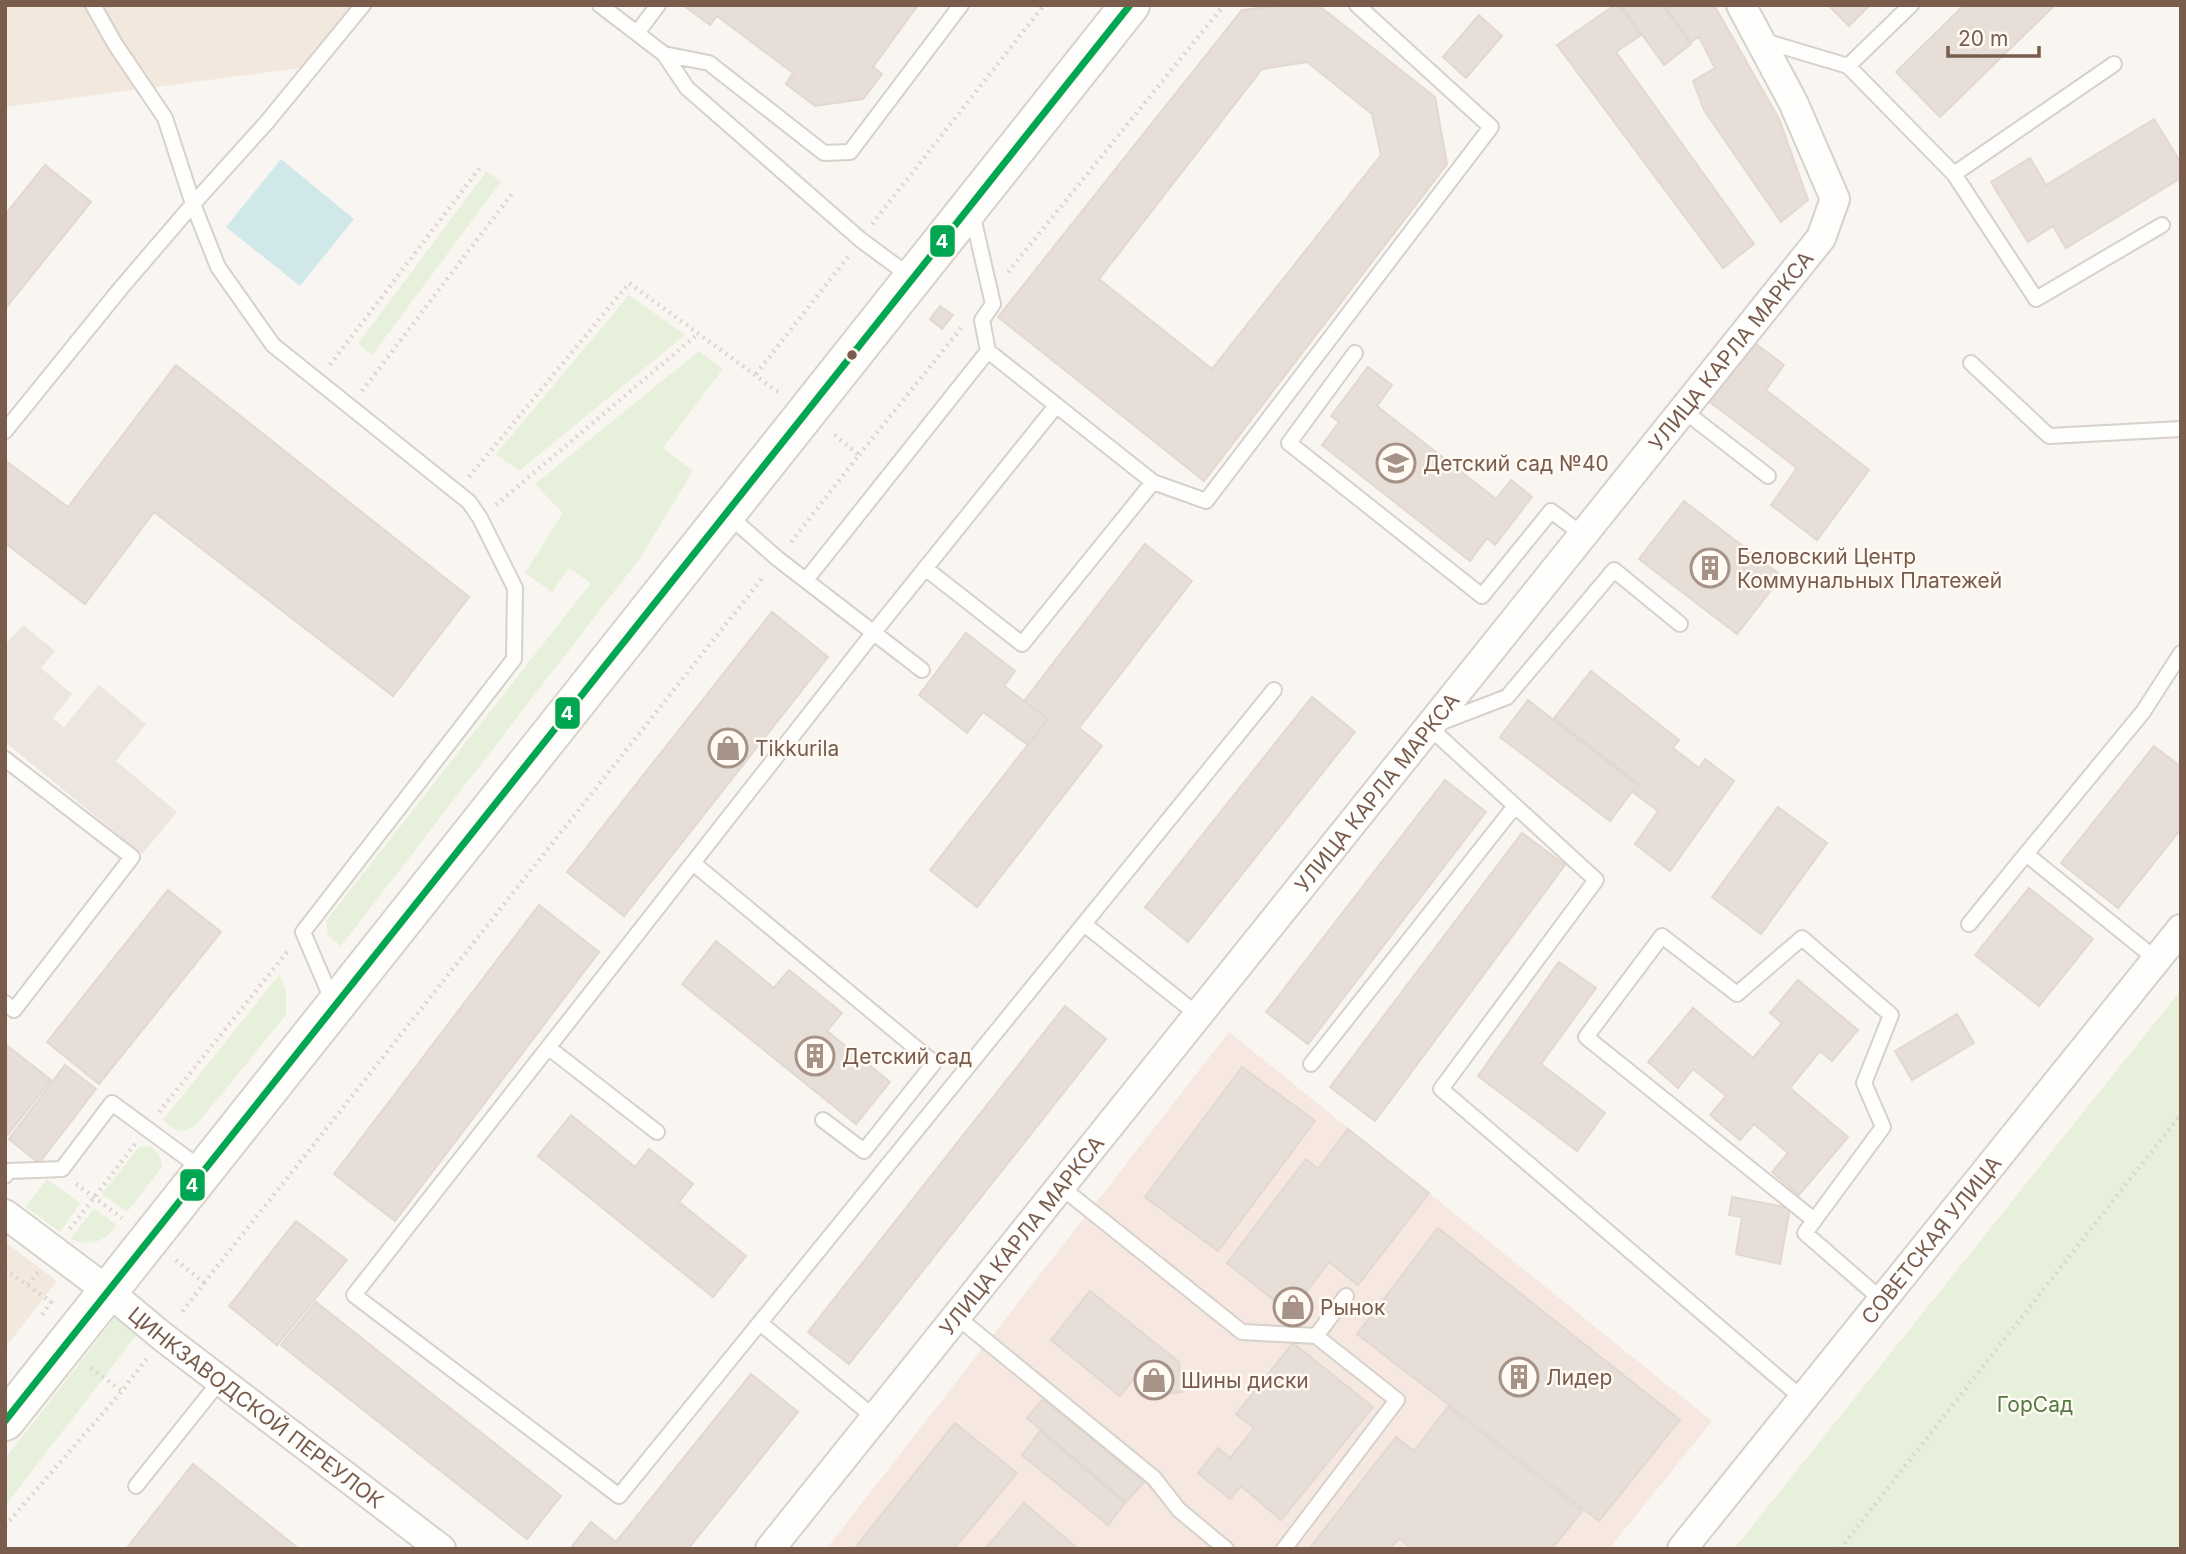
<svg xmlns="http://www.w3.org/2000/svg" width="2186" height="1554" viewBox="0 0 2186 1554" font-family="Inter,sans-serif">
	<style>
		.residential { fill: #f2e8de }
		.commercial { fill: #f6e8e1 }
		.industrial { fill: #ede5e0 }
		.green { fill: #e7f0db }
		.water { fill: #d0e8ea }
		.building { fill: #e6ded7; stroke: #e2d8d2; stroke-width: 2; fill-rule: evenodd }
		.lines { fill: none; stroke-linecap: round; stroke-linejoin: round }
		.lane-casing { stroke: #d7d1cb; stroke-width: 18 }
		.street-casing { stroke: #d7d1cb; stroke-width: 32 }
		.secondary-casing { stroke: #d9d2cb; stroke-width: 42 }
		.path { stroke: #dcd5d0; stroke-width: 4.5; stroke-dasharray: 2 5; stroke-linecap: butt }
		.lane { stroke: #fefefd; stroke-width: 14 }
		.street { stroke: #fefefd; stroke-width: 28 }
		.secondary { stroke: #fefefd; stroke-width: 38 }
		.bus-1-casing { stroke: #fffaf3; stroke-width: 12 }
		.bus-1 { stroke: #00a651; stroke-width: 7 }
		.bus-dot { fill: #7a5c4d; stroke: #fffaf3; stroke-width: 2.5 }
		.labels { text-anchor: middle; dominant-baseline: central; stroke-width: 5; stroke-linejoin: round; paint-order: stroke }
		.street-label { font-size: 21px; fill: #7a5c4d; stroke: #fffaf3 }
		.poi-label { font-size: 21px; fill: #7a5c4d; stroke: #fffaf3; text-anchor: start }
		.park-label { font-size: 21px; fill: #537a41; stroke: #fffaf3 }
		.line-badge { stroke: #fffaf3; stroke-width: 2.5 }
		.badge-label { font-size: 19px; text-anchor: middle; font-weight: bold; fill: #fff }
	</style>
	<rect width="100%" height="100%" fill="#f9f5f0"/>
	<path class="residential" d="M5,5H375L323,65L5,107Z
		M5,1242L57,1281L5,1348Z"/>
	<path class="commercial" d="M1229,1032L1712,1421L1609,1549H826Z"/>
	<path class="industrial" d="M23,625L55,651L41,668L72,694L53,718L64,727L99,685L146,724L116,761L177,812L142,854L5,742V645Z"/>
	<path class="green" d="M487,171L501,182L372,355L358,344Z
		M629,295L685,335L519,471L496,454Z
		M699,351L723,369L663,448L693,471L640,558L341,946L328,936L326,921L591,583L569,568L552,592L525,573L563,513L535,484Z
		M279,975L286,990V1015L196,1125L184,1131L174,1129L163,1120Z
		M2181,990V1549H1734Z
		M150,1146L159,1154L162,1167L127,1212L102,1194L139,1147Z
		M47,1179L80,1203L60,1232L26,1207Z
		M94,1209L117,1225C104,1243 90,1246 70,1239Z
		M120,1311L142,1328L5,1506V1459Z"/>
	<path class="water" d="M281,159L354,219L300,286L226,227Z"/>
	<path class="building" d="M683,5H918L873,67L882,74L863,99L815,106L786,84L793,73L717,16L710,25Z
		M1285,5H1318L1435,97L1447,164L1204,481L998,317L1242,10ZM1307,62L1372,114L1381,155L1212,369L1099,279L1262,69Z
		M1615,5H1619L1641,35L1616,52L1754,244L1723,268L1557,45Z
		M1621,5H1662L1691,44L1664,65Z
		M1664,5H1714L1779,119L1808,200L1781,222L1704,110L1693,81L1715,68L1699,37L1691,42Z
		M1828,5H1870L1849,26Z
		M1964,5H2055L1940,117L1896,72Z
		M1479,15L1502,36L1466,78L1443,57Z
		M2154,119L2181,163V178L2066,248L2053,226L2028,242L1991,182L2030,158L2046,185Z
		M45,165L91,202L5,309V215Z
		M940,306L953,315L942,329L930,319Z
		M1755,343L1784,365L1766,390L1869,470L1817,540L1771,505L1797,468L1710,402Z
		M176,365L469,597L393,696L154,512L85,604L5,543V465L7,462L68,507Z
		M1368,367L1392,385L1377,406L1496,499L1511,480L1532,497L1495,545L1487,538L1470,561L1322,445L1339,422L1331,416Z
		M1684,501L1782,576L1737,634L1639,559Z
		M1145,544L1192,581L1079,728L1102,746L977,907L930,870L1048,719L1024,701Z
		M772,612L828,657L624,916L567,872Z
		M966,633L1015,671L1004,686L1048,719L1028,745L983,712L967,733L919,695Z
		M1591,671L1679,740L1673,748L1699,768L1705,759L1734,781L1670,871L1635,844L1658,811L1634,793L1640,785L1554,718Z
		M1312,697L1355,732L1188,942L1145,907Z
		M1528,700L1637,785L1610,821L1500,737Z
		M2154,746L2181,767V829L2118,908L2061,863Z
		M1445,780L1486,812L1308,1044L1266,1012Z
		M1778,807L1827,843L1761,934L1712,897Z
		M1522,833L1565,865L1375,1121L1330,1087Z
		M2029,888L2093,939L2039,1006L1975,955Z
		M168,890L221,932L99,1084L47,1042Z
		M539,905L599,952L395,1221L334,1174Z
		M716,941L774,988L789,970L842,1013L827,1031L890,1082L856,1124L682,984Z
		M1559,962L1596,988L1541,1064L1605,1113L1577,1151L1478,1076Z
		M1798,980L1858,1030L1832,1061L1820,1051L1790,1088L1848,1137L1799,1195L1772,1172L1788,1153L1754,1124L1740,1140L1710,1115L1726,1096L1693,1069L1678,1088L1648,1062L1693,1008L1753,1058L1782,1023L1770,1013Z
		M1065,1006L1106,1039L849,1364L808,1332Z
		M1957,1014L1974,1043L1912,1080L1895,1051Z
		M5,1044L51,1080L6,1137L5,1136Z
		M65,1065L96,1089L39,1163L9,1139Z
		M1242,1067L1315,1121L1218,1251L1145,1197Z
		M571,1115L635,1167L649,1149L693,1184L679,1202L746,1256L713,1297L538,1156Z
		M1348,1129L1429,1193L1358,1285L1329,1262L1290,1313L1227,1263L1306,1159L1318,1169Z
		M1732,1197L1790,1208L1780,1264L1736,1254L1742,1217L1729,1215Z
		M296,1221L347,1260L277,1345L229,1306Z
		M1438,1228L1680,1420L1599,1521L1357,1334Z
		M1090,1291L1179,1362L1182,1392L1157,1395L1135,1377L1120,1396L1051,1340Z
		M316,1302L561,1496L527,1539L281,1345Z
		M1293,1343L1373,1407L1281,1520L1241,1486L1230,1499L1198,1473L1218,1448L1230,1458L1254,1428L1236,1414Z
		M751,1374L798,1412L688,1549H570L591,1522L616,1542Z
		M1043,1399L1144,1482L1126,1502L1027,1418Z
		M1448,1407L1582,1511L1552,1549H1412L1399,1538L1390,1549H1309L1396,1437L1414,1451Z
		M955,1423L1017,1473L954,1549H854Z
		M1040,1431L1125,1503L1108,1525L1022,1455Z
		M193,1464L299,1549H126Z
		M1024,1503L1078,1549H985Z"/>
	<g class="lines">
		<defs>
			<path id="lane" d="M93,5L115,44L165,118L193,204L218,267L273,345L469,502L480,518L515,588L514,659L303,932L333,1002
				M600,5L664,54L687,88L861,240L911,277
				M637,33L658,5
				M1761,40L1848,66L1911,5
				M664,54L709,63L824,153L850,152L961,5
				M1848,66L1954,174L2114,64
				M1954,174L2036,299L2162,225
				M972,213L993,304L982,320L988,351
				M1355,353L1289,443L1482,596L1551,511L1583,535
				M1971,363L2049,436L2181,429
				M1056,406L874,632L354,1295L619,1496L1274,690
				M1683,410L1768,476
				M5,431L121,288L193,204L267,122L363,5
				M727,514L778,559L922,670
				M925,568L1022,644L1153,482L1206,501L1491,127L1357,5
				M806,580L988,351L1153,482
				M1680,624L1614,570L1507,697L1429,727L1596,880L1441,1089L1803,1399
				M5,759L132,857L14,1010L5,1003
				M693,863L934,1063L864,1151L823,1120
				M1084,924L1198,1015
				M1969,924L2026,854
				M2157,960L2026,854L2143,712L2181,653
				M549,1048L657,1132
				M1311,1064L1515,806
				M5,1176L9,1171L62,1169L112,1103L203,1170
				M1061,1187L1242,1332L1316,1336L1397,1400L1284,1549
				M1814,1220L1586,1037L1662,936L1737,994L1802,938L1891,1015L1864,1083L1883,1127L1805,1233L1882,1300
				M957,1317L1154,1478L1179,1510L1226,1549
				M760,1323L875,1418
				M1316,1336L1346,1296
				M136,1486L220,1381"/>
			<g id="street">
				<path id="s1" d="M5,1214L109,1292L163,1337L441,1549"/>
				<path id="s2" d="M770,1549L1821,238L1835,199L1793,102L1741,5"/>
				<path id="s3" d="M1682,1549L2181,929"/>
			</g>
			<path id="secondary" d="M5,1421L1130,5"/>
		</defs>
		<use href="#lane" class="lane-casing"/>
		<use href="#street" class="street-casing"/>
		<use href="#secondary" class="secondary-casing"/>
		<path class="path" d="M872,224L1044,5
			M1008,272L1224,5
			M330,365L482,165
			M756,374L848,257
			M362,391L514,191
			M859,455L962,327
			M469,477L629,283L781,394
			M496,505L699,333
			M791,542L859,455L832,433
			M159,1112L287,952
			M76,1184L122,1218
			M70,1229L135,1144
			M176,1260L204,1283L180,1315
			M5,1269L51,1302L42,1315
			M204,1283L764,576
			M28,1285L38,1272
			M91,1368L122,1391
			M5,1526L122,1391L147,1358
			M1840,1549L2181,1114"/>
		<use href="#lane" class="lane"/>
		<use href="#street" class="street"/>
		<use href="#secondary" class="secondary"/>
		<defs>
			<path id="bus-1" d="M5,1421L1130,5"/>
		</defs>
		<use href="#bus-1" class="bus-1-casing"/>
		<use href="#bus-1" class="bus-1"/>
	</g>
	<defs>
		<symbol id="school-ring" viewBox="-11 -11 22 22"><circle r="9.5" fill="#fffaf3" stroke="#a69286" stroke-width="1.5"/><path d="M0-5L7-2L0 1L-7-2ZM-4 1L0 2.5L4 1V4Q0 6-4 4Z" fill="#a69286"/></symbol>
		<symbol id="building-ring" viewBox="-11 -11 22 22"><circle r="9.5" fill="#fffaf3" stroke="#a69286" stroke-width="1.5"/><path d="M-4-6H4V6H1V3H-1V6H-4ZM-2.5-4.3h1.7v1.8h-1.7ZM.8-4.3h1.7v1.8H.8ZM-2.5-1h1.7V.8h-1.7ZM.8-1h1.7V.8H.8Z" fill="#a69286"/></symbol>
		<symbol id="shop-ring" viewBox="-11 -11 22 22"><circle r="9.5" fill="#fffaf3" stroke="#a69286" stroke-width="1.5"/><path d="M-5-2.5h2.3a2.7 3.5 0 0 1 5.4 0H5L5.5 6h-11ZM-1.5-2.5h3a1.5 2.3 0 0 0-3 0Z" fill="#a69286"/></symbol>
	</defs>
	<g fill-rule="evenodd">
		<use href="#school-ring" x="1374" y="441" width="44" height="44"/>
		<use href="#building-ring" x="1688" y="546" width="44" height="44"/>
		<use href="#shop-ring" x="706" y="726" width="44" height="44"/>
		<use href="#building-ring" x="793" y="1034" width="44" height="44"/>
		<use href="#shop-ring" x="1271" y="1285" width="44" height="44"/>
		<use href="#building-ring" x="1497" y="1355" width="44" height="44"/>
		<use href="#shop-ring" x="1132" y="1358" width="44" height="44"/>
	</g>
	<circle class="bus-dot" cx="852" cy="355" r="6"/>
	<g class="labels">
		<g class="street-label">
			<text stroke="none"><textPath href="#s2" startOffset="1536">УЛИЦА КАРЛА МАРКСА</textPath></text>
			<text stroke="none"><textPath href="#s2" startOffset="970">УЛИЦА КАРЛА МАРКСА</textPath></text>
			<text stroke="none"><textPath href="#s2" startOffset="402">УЛИЦА КАРЛА МАРКСА</textPath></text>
			<text stroke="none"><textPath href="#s3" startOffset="397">СОВЕТСКАЯ УЛИЦА</textPath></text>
			<text stroke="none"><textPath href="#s1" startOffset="317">ЦИНКЗАВОДСКОЙ ПЕРЕУЛОК</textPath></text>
		</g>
		<g class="poi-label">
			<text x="1423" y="463">Детский сад №40</text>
			<text x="1737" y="556">Беловский Центр<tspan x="1737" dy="24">Коммунальных Платежей</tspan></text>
			<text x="755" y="748">Tikkurila</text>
			<text x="842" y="1056">Детский сад</text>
			<text x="1320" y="1307">Рынок</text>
			<text x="1546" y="1377">Лидер</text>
			<text x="1181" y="1380">Шины диски</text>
		</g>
		<g class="park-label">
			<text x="2035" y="1404">ГорСад</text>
		</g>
	</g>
	<g class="line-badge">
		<rect x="929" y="224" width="27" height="34" rx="7" fill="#00a651"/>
		<rect x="554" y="696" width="27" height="34" rx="7" fill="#00a651"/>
		<rect x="179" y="1168" width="27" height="34" rx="7" fill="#00a651"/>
	</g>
	<g class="badge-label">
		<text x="942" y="248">4</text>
		<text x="567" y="720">4</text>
		<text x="192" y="1192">4</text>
	</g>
	<rect width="2186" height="1554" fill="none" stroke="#7a5c4d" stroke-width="14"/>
	<path d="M1948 46v10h91v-10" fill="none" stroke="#7a5c4d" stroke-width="3.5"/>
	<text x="1958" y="46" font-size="21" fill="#7a5c4d" stroke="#fffaf3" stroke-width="5" paint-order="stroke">20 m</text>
</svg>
